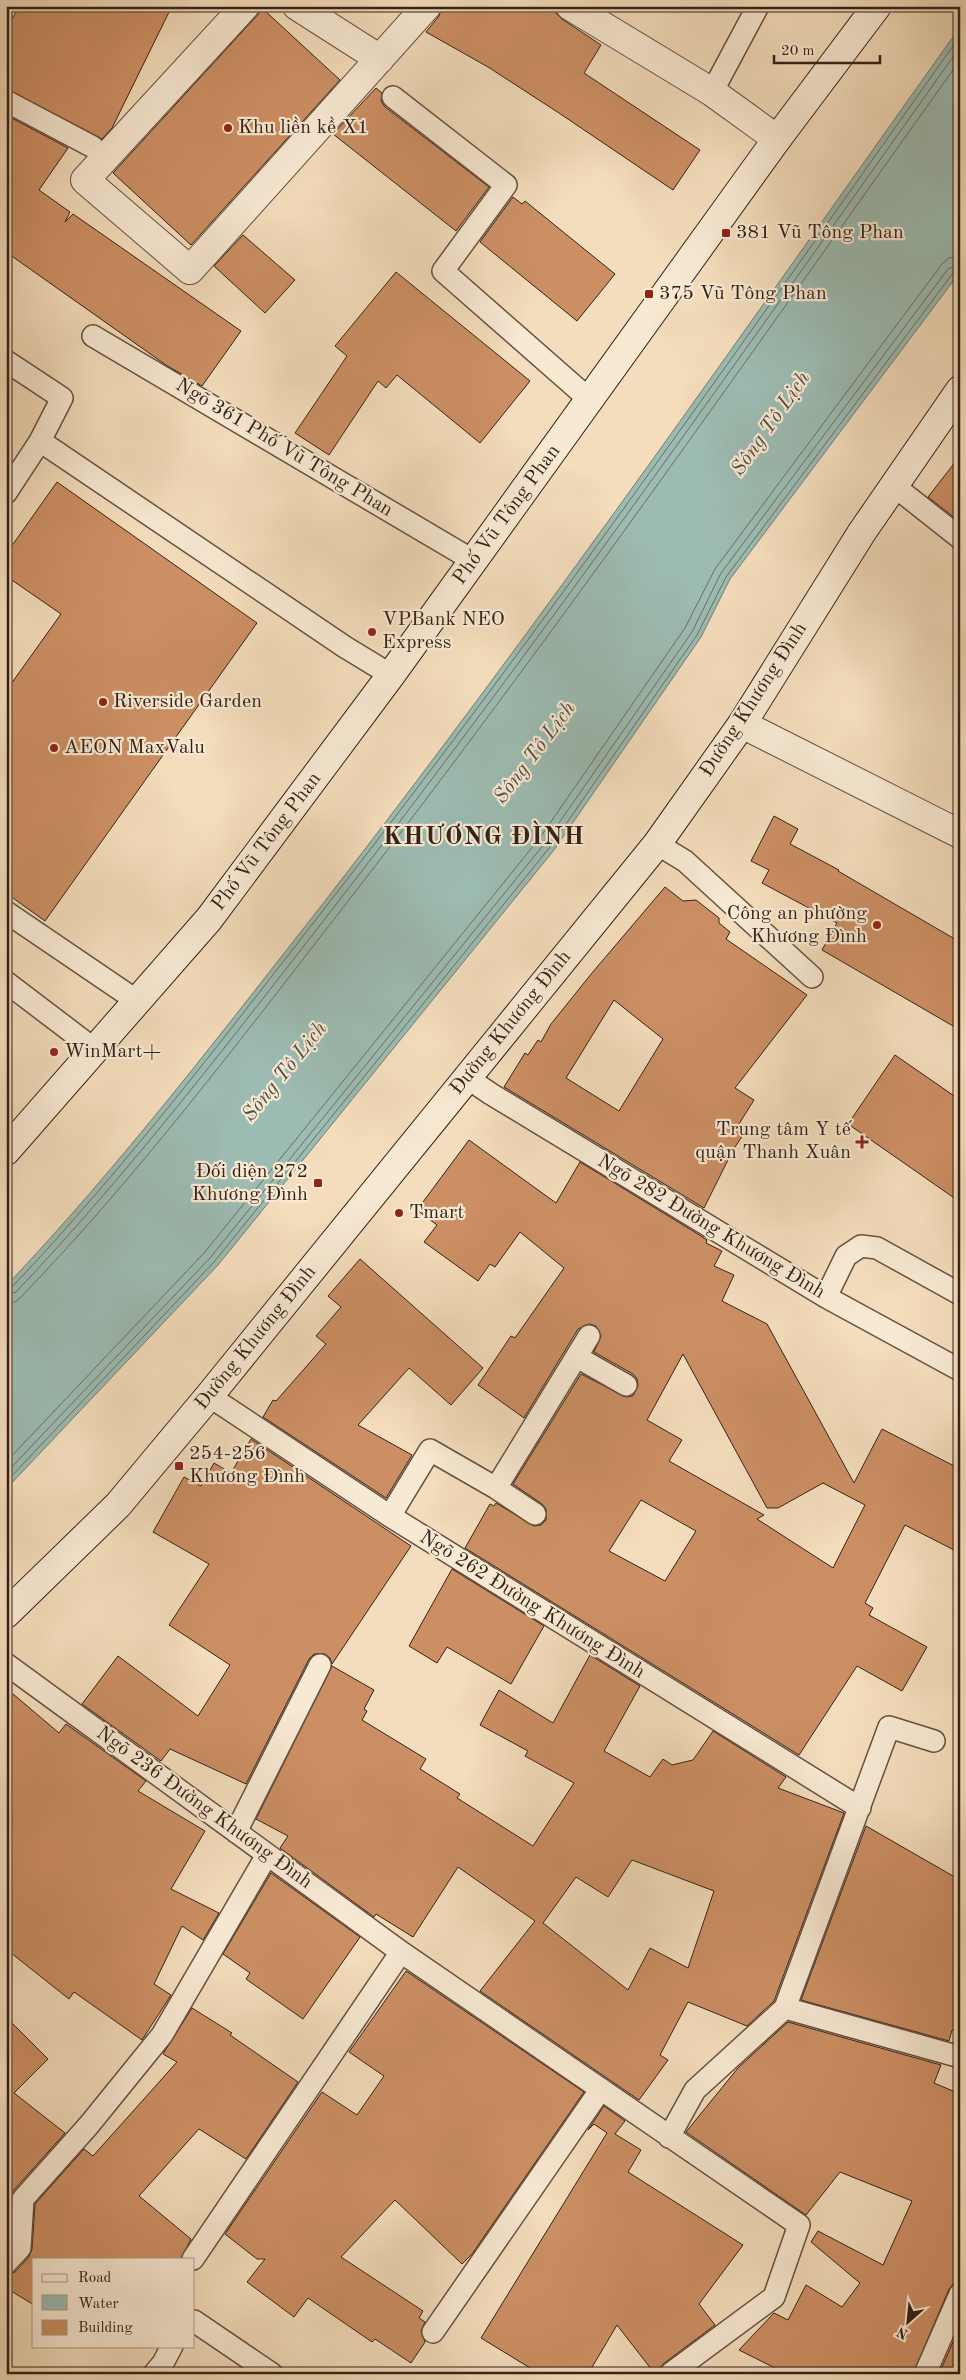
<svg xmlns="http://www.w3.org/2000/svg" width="966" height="2380" viewBox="0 0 966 2380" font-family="'Old Standard TT',serif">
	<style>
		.water { fill: #9cbbb2; stroke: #737d74 }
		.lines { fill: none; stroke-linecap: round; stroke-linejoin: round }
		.shore { stroke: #686e65; stroke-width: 1 }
		.building { fill: #cc8f64; stroke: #352118; fill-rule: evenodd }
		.lane-casing { stroke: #655041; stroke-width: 24 }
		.street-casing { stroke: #655041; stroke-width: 30 }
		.secondary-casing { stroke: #352118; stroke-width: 30 }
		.lane { stroke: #f8e9d3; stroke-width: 21 }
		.street { stroke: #f8e9d3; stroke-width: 28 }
		.secondary { stroke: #f8e9d3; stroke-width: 28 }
		.poi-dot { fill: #8f2418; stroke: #f8e9d3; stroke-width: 2 }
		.labels { text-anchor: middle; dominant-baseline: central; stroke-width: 4.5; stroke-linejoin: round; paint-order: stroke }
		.poi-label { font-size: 20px; fill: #352118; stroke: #f8e9d3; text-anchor: start }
		.street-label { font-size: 20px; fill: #352118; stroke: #f8e9d3 }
		.water-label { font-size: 21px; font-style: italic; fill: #544f46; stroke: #f8e9d3 }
		.district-label { font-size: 25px; font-weight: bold; letter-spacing: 1px; fill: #352118; stroke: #f8e9d3 }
	</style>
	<rect width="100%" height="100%" fill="#f4ddbc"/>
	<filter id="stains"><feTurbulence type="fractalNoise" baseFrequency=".004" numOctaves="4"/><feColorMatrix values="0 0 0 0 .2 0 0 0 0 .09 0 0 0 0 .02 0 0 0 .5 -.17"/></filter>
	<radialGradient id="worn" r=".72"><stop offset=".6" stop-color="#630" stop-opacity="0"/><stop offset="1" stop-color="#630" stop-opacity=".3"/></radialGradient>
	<path class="water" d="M960,27V272L730,579L701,637L554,850L218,1265L6,1489V1286C121,1165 222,1032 325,901C546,616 751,321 960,27Z"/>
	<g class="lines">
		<path class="shore" d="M6,1289L12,1287C126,1167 226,1035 328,904C548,622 753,328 960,36
			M6,1295L16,1292C130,1172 230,1041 331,911C550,629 754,337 960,47
			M6,1303L15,1302L21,1297C135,1179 234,1048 335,918C552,639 755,348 960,60
			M6,1462L204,1253L539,839L685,628L715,569L942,264L949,258L960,256
			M6,1473L210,1258L545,843L692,632L721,573L948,269L960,264
			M6,1482L214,1262L550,847L697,635L726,577L953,273L960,270"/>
	</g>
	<path class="building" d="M19,6H172L112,128L102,139L6,89V31Z
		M442,6H554L556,13L562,19L601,45L584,73L700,150L673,190L559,113L488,67L426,32L439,16Z
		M263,9L340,80L191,245L113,173Z
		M376,88L382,93L381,101L385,107L489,187L456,231L333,134Z
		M6,115L68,148L39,190L70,212L65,222L73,214L241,331L202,386L166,365L6,252Z
		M513,197L522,204L525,201L615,274L577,321L480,242Z
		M243,235L295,280L265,313L214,266Z
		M396,272L530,381L480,443L397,375L386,388L378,381L329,455L295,433L347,356L335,346Z
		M960,456V522L928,497Z
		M57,482L257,623L45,921L6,893V691L61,614L6,576V554Z
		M774,816L798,829L790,844L839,870L838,871L960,942V1030L822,950L837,923L762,883L769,870L751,861Z
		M665,887L683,901L696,900L719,918V923L730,932L726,939L807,995L735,1088L754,1100L739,1124L747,1129L733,1150L704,1208L504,1087L525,1053L528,1055L538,1040L541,1042L551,1024L592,973ZM614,1000L663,1039L619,1111L566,1078Z
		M895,1055L960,1100V1202L848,1124Z
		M469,1140L556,1203L580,1162L693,1231L707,1240L706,1243L722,1251L714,1266L734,1275L722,1301L767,1324L854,1483L882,1429L960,1469V1553L905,1525L865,1603L873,1608L869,1615L927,1647L902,1691L857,1666L799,1755L465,1548L490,1504L494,1506L496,1503L534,1526L541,1525L546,1520V1509L542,1504L513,1484L581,1374L626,1397L633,1396L638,1385L637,1379L633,1374L594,1352L601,1336L596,1326L589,1324L578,1329L524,1418L478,1385L511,1336L515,1338L564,1268L520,1232L495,1267L490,1264L478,1281L424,1242L437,1225L417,1210ZM683,1354L767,1508H778L823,1483L865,1505L833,1568L757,1519L764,1515L669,1461L682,1440L647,1420ZM641,1500L696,1531L665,1581L609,1551Z
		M360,1259L483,1368L451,1405L409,1368L358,1425L412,1455L386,1498L263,1417L273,1400L276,1401L326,1344L316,1336L341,1307L328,1296Z
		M251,1439L411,1546L332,1664L330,1658L325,1654H314L309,1659L246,1784L170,1749L161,1761L82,1704L118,1656L198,1716L230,1665L169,1625L209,1564L153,1532L184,1477L201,1486L214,1463L231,1473Z
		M452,1569L544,1626L511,1684L447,1647L437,1663L409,1646Z
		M590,1655L640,1686L604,1751L650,1777L663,1759L672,1765L693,1760L713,1731L786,1777L778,1788L844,1813L774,2001L747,2026L688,2002L660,2055L668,2060L639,2100L480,1991L535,1921L458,1867L413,1937L376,1914L374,1917L280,1848L288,1836L256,1819L332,1666L374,1690L364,1709L367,1711L362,1720L426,1759L420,1769L460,1794L457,1798L533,1846L574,1783L525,1756L528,1751L480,1725L499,1690L553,1723ZM632,1860L714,1891L688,1968L650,1948L628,1990L543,1923L576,1877L608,1897Z
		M6,1688L59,1733L66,1724L146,1781L138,1791L205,1831L171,1889L219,1913L203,1940L182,1926L154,1984L171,1995L142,2040L74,1992L69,1999L6,1949Z
		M866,1826L960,1880V2032L952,2030L949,2041L801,2000Z
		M271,1873L360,1937L303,2019L246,1979L250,1973L223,1954Z
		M406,1971L584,2092L472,2254L462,2264L395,2200L341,2257L423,2311L419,2318L425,2322L421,2331L425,2342L411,2363L375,2339L372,2342L308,2298L294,2317L247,2282L265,2259H257L225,2234L322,2092L357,2115L384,2076L349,2052Z
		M192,2008L232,2033L230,2035L298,2082L246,2159L199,2129L139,2196L191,2239L181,2259H34V2305L6,2288V2275L15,2272L29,2257L32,2249L35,2204L84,2149L93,2156L177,2062L163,2054Z
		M6,2017L48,2059L14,2093L65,2133L13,2191L11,2198L6,2244Z
		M788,2022L941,2065L934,2083L960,2094V2282L953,2284L949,2289L913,2374H787L739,2350L774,2313L788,2320L806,2285L842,2307L860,2283L811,2242L818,2231L883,2265L912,2201L840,2172L806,2215L686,2132L738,2068Z
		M604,2106L625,2121L615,2134L641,2150L628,2172L743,2245L699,2304L715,2325L663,2364L658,2374H655L617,2325L588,2374H540L481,2338L607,2133L594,2124L588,2130Z
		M960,2326V2374H939Z"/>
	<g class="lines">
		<defs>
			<path id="lane" d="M712,92L758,6
				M393,97L506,185L443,271L590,400
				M6,101L93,147
				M93,336L474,561
				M6,361L62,398L40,441
				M893,485L960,538
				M6,493L40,441L345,647L391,675
				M657,844L685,861L812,977
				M6,912L137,1001
				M6,982L94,1049
				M466,1077L491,1094L826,1297L960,1370
				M826,1297L846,1256L861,1246L877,1248L960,1294
				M577,1357L626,1385
				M209,1396L390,1516L860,1808
				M496,1488L535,1514
				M390,1516L430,1450L496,1488L589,1336
				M6,1664L401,1952L799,2225L774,2297L670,2374
				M236,1832L320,1665
				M785,2008L960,2057
				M669,2137L695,2090L785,2008L889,1727L934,1741
				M193,2259L401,1952
				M6,2263L20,2248L23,2199L89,2125L162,2035L267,1855
				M194,2321L272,2374
				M433,2332L601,2089
				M154,2374L163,2363L172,2346
				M925,2374L960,2294"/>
			<path id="street" d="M245,6L85,180L190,270L427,6
				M297,6L380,59
				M570,6L712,92L777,139
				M742,724L960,834"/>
			<path id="secondary" d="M6,1151L209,919L391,675L777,139L877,6
				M6,1614L118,1505L209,1396L657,844L742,724L862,532L960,390"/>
		</defs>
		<use href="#lane" class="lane-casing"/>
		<use href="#street" class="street-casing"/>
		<use href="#secondary" class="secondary-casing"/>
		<use href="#lane" class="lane"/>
		<use href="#street" class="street"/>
		<use href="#secondary" class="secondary"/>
	</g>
	<g class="poi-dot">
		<circle cx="228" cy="128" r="5"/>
		<rect x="721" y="228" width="10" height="10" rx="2.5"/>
		<rect x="644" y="289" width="10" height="10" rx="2.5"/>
		<circle cx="372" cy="632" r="5"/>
		<circle cx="103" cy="702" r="5"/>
		<circle cx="54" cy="748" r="5"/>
		<circle cx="877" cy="925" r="5"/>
		<circle cx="54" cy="1052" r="5"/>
		<path d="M859.5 1134.5h5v5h5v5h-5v5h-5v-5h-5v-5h5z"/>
		<rect x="313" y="1178" width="10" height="10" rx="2.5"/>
		<circle cx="399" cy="1213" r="5"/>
		<rect x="174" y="1461" width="10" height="10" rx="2.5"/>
	</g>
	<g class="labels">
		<g class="poi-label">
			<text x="238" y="128">Khu liền kề X1</text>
			<text x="736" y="233">381 Vũ Tông Phan</text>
			<text x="659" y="294">375 Vũ Tông Phan</text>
			<text x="382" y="620">VPBank NEO<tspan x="382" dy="23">Express</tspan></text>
			<text x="113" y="702">Riverside Garden</text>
			<text x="64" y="748">AEON MaxValu</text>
			<text x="867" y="914" text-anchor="end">Công an phường<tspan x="867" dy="23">Khương Đình</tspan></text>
			<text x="64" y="1052">WinMart+</text>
			<text x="851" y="1130" text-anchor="end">Trung tâm Y tế<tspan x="851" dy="23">quận Thanh Xuân</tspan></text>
			<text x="308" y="1172" text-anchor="end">Đối diện 272<tspan x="308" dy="23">Khương Đình</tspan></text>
			<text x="409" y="1213">Tmart</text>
			<text x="189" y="1454">254-256<tspan x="189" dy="23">Khương Đình</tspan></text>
		</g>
		<g class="street-label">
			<text transform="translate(284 448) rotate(31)">Ngõ 361 Phố Vũ Tông Phan</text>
			<text transform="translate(507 515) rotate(-54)">Phố Vũ Tông Phan</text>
			<text transform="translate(754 700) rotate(-57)">Đường Khương Đình</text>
			<text transform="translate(267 842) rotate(-53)">Phố Vũ Tông Phan</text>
			<text transform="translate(511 1023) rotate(-51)">Đường Khương Đình</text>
			<text transform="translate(711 1227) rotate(31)">Ngõ 282 Đường Khương Đình</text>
			<text transform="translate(256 1338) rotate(-51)">Đường Khương Đình</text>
			<text transform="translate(532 1605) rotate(32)">Ngõ 262 Đường Khương Đình</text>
			<text transform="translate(204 1808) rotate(36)">Ngõ 236 Đường Khương Đình</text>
		</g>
		<g class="water-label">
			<text transform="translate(771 424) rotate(-55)">Sông Tô Lịch</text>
			<text transform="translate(535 753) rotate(-53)">Sông Tô Lịch</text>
			<text transform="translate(285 1072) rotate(-51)">Sông Tô Lịch</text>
		</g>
		<g class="district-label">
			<text x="484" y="837">KHƯƠNG ĐÌNH</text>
		</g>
	</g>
	<rect width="966" height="2380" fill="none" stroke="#f4ddbc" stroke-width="25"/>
	<rect x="8" y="8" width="951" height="2365" fill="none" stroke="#352118" stroke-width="2.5"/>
	<rect x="12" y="12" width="941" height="2355" fill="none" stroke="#352118"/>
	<rect x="32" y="2258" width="162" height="90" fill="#f8e9d3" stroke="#aa9988"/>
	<rect x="42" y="2274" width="25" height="8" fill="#f8e9d3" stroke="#aa9988"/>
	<text x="78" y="2282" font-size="15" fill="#352118">Road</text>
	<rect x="42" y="2295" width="25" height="15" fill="#9cbbb2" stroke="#aa9988"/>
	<text x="78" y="2308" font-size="15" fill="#352118">Water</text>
	<rect x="42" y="2320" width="25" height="15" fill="#cc8f64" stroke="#aa9988"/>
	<text x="78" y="2332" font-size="15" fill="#352118">Building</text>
	<g transform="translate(908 2322) rotate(207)" stroke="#f8e9d3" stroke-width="4" paint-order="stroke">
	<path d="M0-4L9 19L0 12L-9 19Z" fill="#352118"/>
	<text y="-8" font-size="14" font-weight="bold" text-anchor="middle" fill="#352118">N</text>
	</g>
	<path d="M774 55v8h106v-8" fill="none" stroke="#352118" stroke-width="2.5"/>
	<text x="781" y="55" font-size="15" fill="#352118" stroke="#f8e9d3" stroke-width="4" paint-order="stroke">20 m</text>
	<rect width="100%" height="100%" filter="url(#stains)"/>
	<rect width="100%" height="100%" fill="url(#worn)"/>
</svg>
